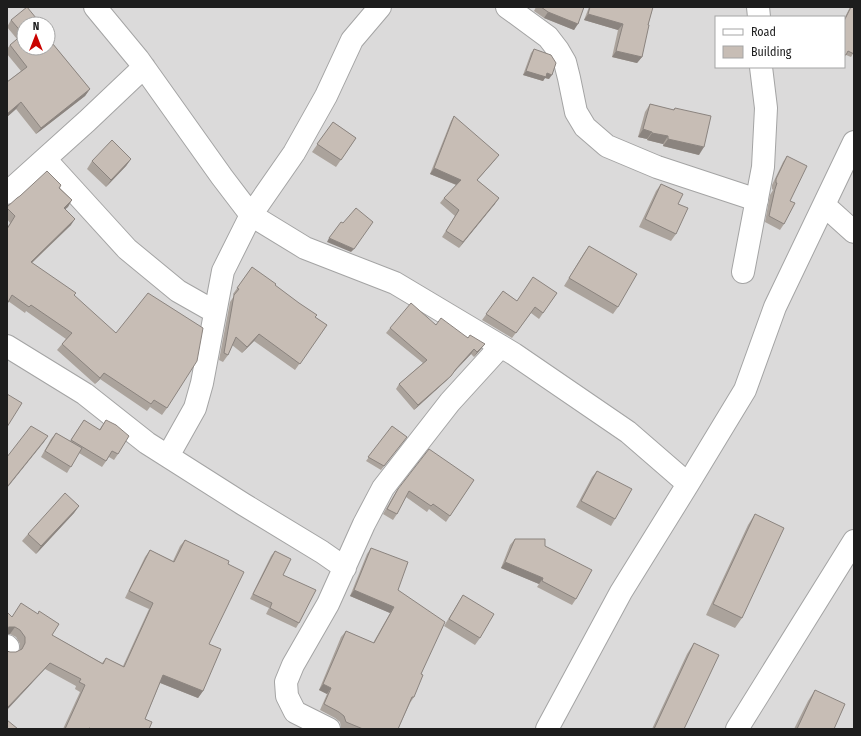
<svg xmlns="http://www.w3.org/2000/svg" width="861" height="736" viewBox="0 0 861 736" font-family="'Fira Sans Condensed',sans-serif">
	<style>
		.residential { fill: #dbdada; fill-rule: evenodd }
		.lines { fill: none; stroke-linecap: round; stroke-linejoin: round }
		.minor-casing { stroke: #a4a4a4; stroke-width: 24 }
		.minor { stroke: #fff; stroke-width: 22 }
		.wall { fill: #aba39c }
		.shaded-wall { fill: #8b847f }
		.building { fill: #c7bdb5; stroke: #8b847f }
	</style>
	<rect width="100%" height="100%" fill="#efebe2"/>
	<path class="residential" d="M7,7H854V729H7ZM716,17H844V67H716ZM24,24H48V48H24Z"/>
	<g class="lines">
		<defs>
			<path id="minor" d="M95,7L138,59L222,177L251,215L305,248L395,283L514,354L628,432L688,484
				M507,7L548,37L558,50L565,62L569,78L576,112L585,127L607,146L657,167L757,200
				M758,7L759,17
				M45,159L127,249L178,291L215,312
				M7,193L87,121L144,67
				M824,205L854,232
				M743,272L763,167L766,108L761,67
				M7,346L85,394L147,443L243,504L322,552L345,568
				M168,456L195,408L202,383L223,271L251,215L294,153L326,96L352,40L380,7
				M7,646L8,647
				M329,729L295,712L287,696L286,682L293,665L328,604L364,524L383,488L450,402L501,346
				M547,729L621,592L688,484L745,390L775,307L854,142
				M737,729L854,541"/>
		</defs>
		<use href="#minor" class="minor-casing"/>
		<use href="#minor" class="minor"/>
	</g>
	<path class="wall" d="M536,7H584L574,30L544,18L534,11Z
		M589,7H653L648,25L642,57L637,63L612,57L618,30L584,20Z
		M850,7H854V52L851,57L846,55L844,58V19Z
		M11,20L48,33L50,35L48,38L90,89L85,96L36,134L16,109L7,117V82L21,71L7,54V49L10,45L17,39L7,27Z
		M534,49L549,79L545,78L543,81L523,75L531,53Z
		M650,104L673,110L675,108L699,155L663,146V144L647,140V139L638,137L645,112Z
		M454,116L495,160L477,180L499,198L459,248L442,237L455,216L440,203L444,198L456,185L430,174L451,121Z
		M333,122L356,138L336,167L312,152Z
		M787,156L790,201L784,224L780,230L765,222L770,195L773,190L772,189V185L783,162Z
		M131,159L126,166L106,187L87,169L92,161Z
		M661,184L678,204L676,234L671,241L639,227L656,191Z
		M61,185L60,188L72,200L65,209L71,225L32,263L74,295L167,408L162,415L150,407L147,411L100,379L95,384L57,350L62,344L66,339L26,311L25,313L8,301L7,304V228L10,223L7,219V207Z
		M589,246L618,307L613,314L564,286L584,253Z
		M252,267L315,317L327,325L295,370L254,341L242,353L232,345L228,355L223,362L219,360L230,302L234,296L233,294Z
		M503,291L517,301L557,293L539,319L531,313L512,338L482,320Z
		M436,325L485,344L474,357L471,354L452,374L447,380L414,410L396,389L399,384L423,363L386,333L390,328Z
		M84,420L99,430L106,420L118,454L114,460L109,457L102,467L79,453L67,473L41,457L51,439L56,433L70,441Z
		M392,426L407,437L381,470L366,461Z
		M597,471L615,519L611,526L576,507L592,477Z
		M474,480L446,522L429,509L427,512L406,497L397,514L393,520L383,514L394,495L398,489Z
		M79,506L74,513L36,554L22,541L28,534Z
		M755,514L742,618L735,628L706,615L748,525Z
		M515,539L545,546L576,599L572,605L537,587L539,584L501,568L510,545Z
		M185,540L228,564L209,644L203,691L198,698L160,683L145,719L149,729H63L80,692L75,689L76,686L45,669L10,652H16L20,650V644L16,637L10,634H7L12,616L52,635L102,663L106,658L123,666L149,609L125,598L145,557L150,550L173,561L180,546Z
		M371,548L398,590L421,674L414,697L410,703L398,729H345L341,728L340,722L335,718L320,710L327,694L319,690L341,637L346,631L373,643L390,613L350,596L367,554Z
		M275,551L299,623L296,628L266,614L269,608L250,599L271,556Z
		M463,595L480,638L475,645L444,626Z
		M694,643L684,729H652L687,654Z
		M815,690L834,729H794L808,701Z"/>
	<path class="shaded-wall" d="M548,12L578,24L574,30L544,18Z
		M588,14L623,24L618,30L584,20Z
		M616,51L642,57L637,63L612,57Z
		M526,71L547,73L552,75L549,79L545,78L543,81L523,75Z
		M90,89L85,96L36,134L41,128Z
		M21,102L16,109L7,117V114Z
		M643,129L652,132L647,139L638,137Z
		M652,133L668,136L663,144L647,140Z
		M668,139L704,147L699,155L663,146Z
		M499,155L495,160L473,185L477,180Z
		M131,159L126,166L106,187L111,180Z
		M434,168L461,180L457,185L430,174Z
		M499,198L495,204L459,248L463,242Z
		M72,200L68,207L60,214L64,208Z
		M75,219L71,225L26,268L31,262Z
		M329,238L354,249L351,252L327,242Z
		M259,334L254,341L242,353L247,347Z
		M485,344L481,349L474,357L477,352Z
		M474,349L471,354L452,374L447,380L414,410L418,405L456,369Z
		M104,373L100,379L95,384L100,378Z
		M48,436L44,442L7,488V487Z
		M79,506L74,513L36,554L41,546Z
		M505,562L543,578L539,584L501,568Z
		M354,590L394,607L390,613L350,596Z
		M9,627H15L10,634H7V628Z
		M50,663L45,669L7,710V708Z
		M163,675L203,691L198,698L158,682Z
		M323,684L331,688L327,694L319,690Z"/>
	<path class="building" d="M27,7L41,24H24V48H48V38L90,89L41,128L21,102L7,114V82L27,67L10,45L23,34L11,20Z
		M541,7H584L578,24L548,12Z
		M590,7H653L648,25H649L642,57L616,51L623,24L588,14Z
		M851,7H854V54L848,51L846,55L844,54V21Z
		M534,49L551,55L556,63L552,75L547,73L546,77L526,71Z
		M650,104L674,110L675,108L711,116L704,147L668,139V136L652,133V132L643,129Z
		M454,116L499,155L477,180L499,198L463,242L446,231L459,210L444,198L461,180L434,168Z
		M333,122L356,138L341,160L317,144Z
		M112,140L131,159L111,180L92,161Z
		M787,156L807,166L790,201L795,203L784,224L769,216L775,189L777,183H776V179Z
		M47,171L61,185L59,188L72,200L64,208L75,219L31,262L76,293L74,295L116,333L148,293L203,328L197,361L167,408L154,400L151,404L104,373L100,378L62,344L72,333L31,305L29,307L12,295L7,304V229L15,216L7,208V207L17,198L20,196Z
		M661,184L683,194L678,204L688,208L676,234L645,219Z
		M356,208L373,222L354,249L329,238L341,222L343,223Z
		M589,246L637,274L618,307L569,278Z
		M252,267L276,284L275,285L299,303L317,315L315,317L327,325L300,364L259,334L247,347L236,337L228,355L224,353L234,295L239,289L237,288Z
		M533,277L557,293L543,313L535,307L516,333L486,314L503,291L517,301Z
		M411,303L436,325L441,318L468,338L470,335L485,344L477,352L474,349L456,369L451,376L418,405L399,384L427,360L390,328Z
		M7,394L22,403L7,427Z
		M84,420L100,430L106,420L116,425L129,436L118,454L112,451L106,461L71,440Z
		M31,426L48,436L7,487V457Z
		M392,426L407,437L384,466L368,457Z
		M56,433L82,448L71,467L45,451Z
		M429,449L474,480L450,516L433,504L431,506L409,491L397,514L387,509L398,489Z
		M597,471L632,489L615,519L581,501Z
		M65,493L79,506L41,546L28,534Z
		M755,514L784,528L742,618L713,604Z
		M515,539H545V546L592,570L576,599L542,581L543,578L505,562Z
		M185,540L229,561L228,564L244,572L209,644L221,649L203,691L163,675L145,719L152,722L149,729H92L89,728V729H65L85,685L79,682L81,679L50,663L7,708V651L10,652H16L22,649L25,643V637L20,630L15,627H9L7,628V612L12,617L21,603L38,614L39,611L59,624L52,635L103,664L106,658L124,667L153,603L129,591L150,550L174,562Z
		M371,548L408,562L398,590L445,622L421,674L423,675L414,697H412L398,729H363L346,722L344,716L339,712L324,704L331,688L323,684L346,631L374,643L394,607L354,590Z
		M275,551L291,559L283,575L316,590L299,623L270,608L272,603L253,594Z
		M463,595L494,614L480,638L449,619Z
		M694,643L719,655L684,729H654Z
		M815,690L845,704L834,729H797Z
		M7,720L18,729H7Z"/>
	<rect width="861" height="736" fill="none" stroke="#1d1d1d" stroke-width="16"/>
	<rect x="715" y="16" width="130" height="52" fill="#ffffff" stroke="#a5a5a5"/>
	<rect x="723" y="29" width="20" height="6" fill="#ffffff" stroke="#a5a5a5"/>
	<text x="751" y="36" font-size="12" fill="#1d1d1d">Road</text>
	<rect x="723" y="46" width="20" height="12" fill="#c7bdb5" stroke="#a5a5a5"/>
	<text x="751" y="56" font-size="12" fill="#1d1d1d">Building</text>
	<g transform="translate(36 36)"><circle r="19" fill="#ffffff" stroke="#a5a5a5"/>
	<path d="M0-3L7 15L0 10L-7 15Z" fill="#ca0300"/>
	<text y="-6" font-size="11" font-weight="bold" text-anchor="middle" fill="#1d1d1d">N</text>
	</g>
</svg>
